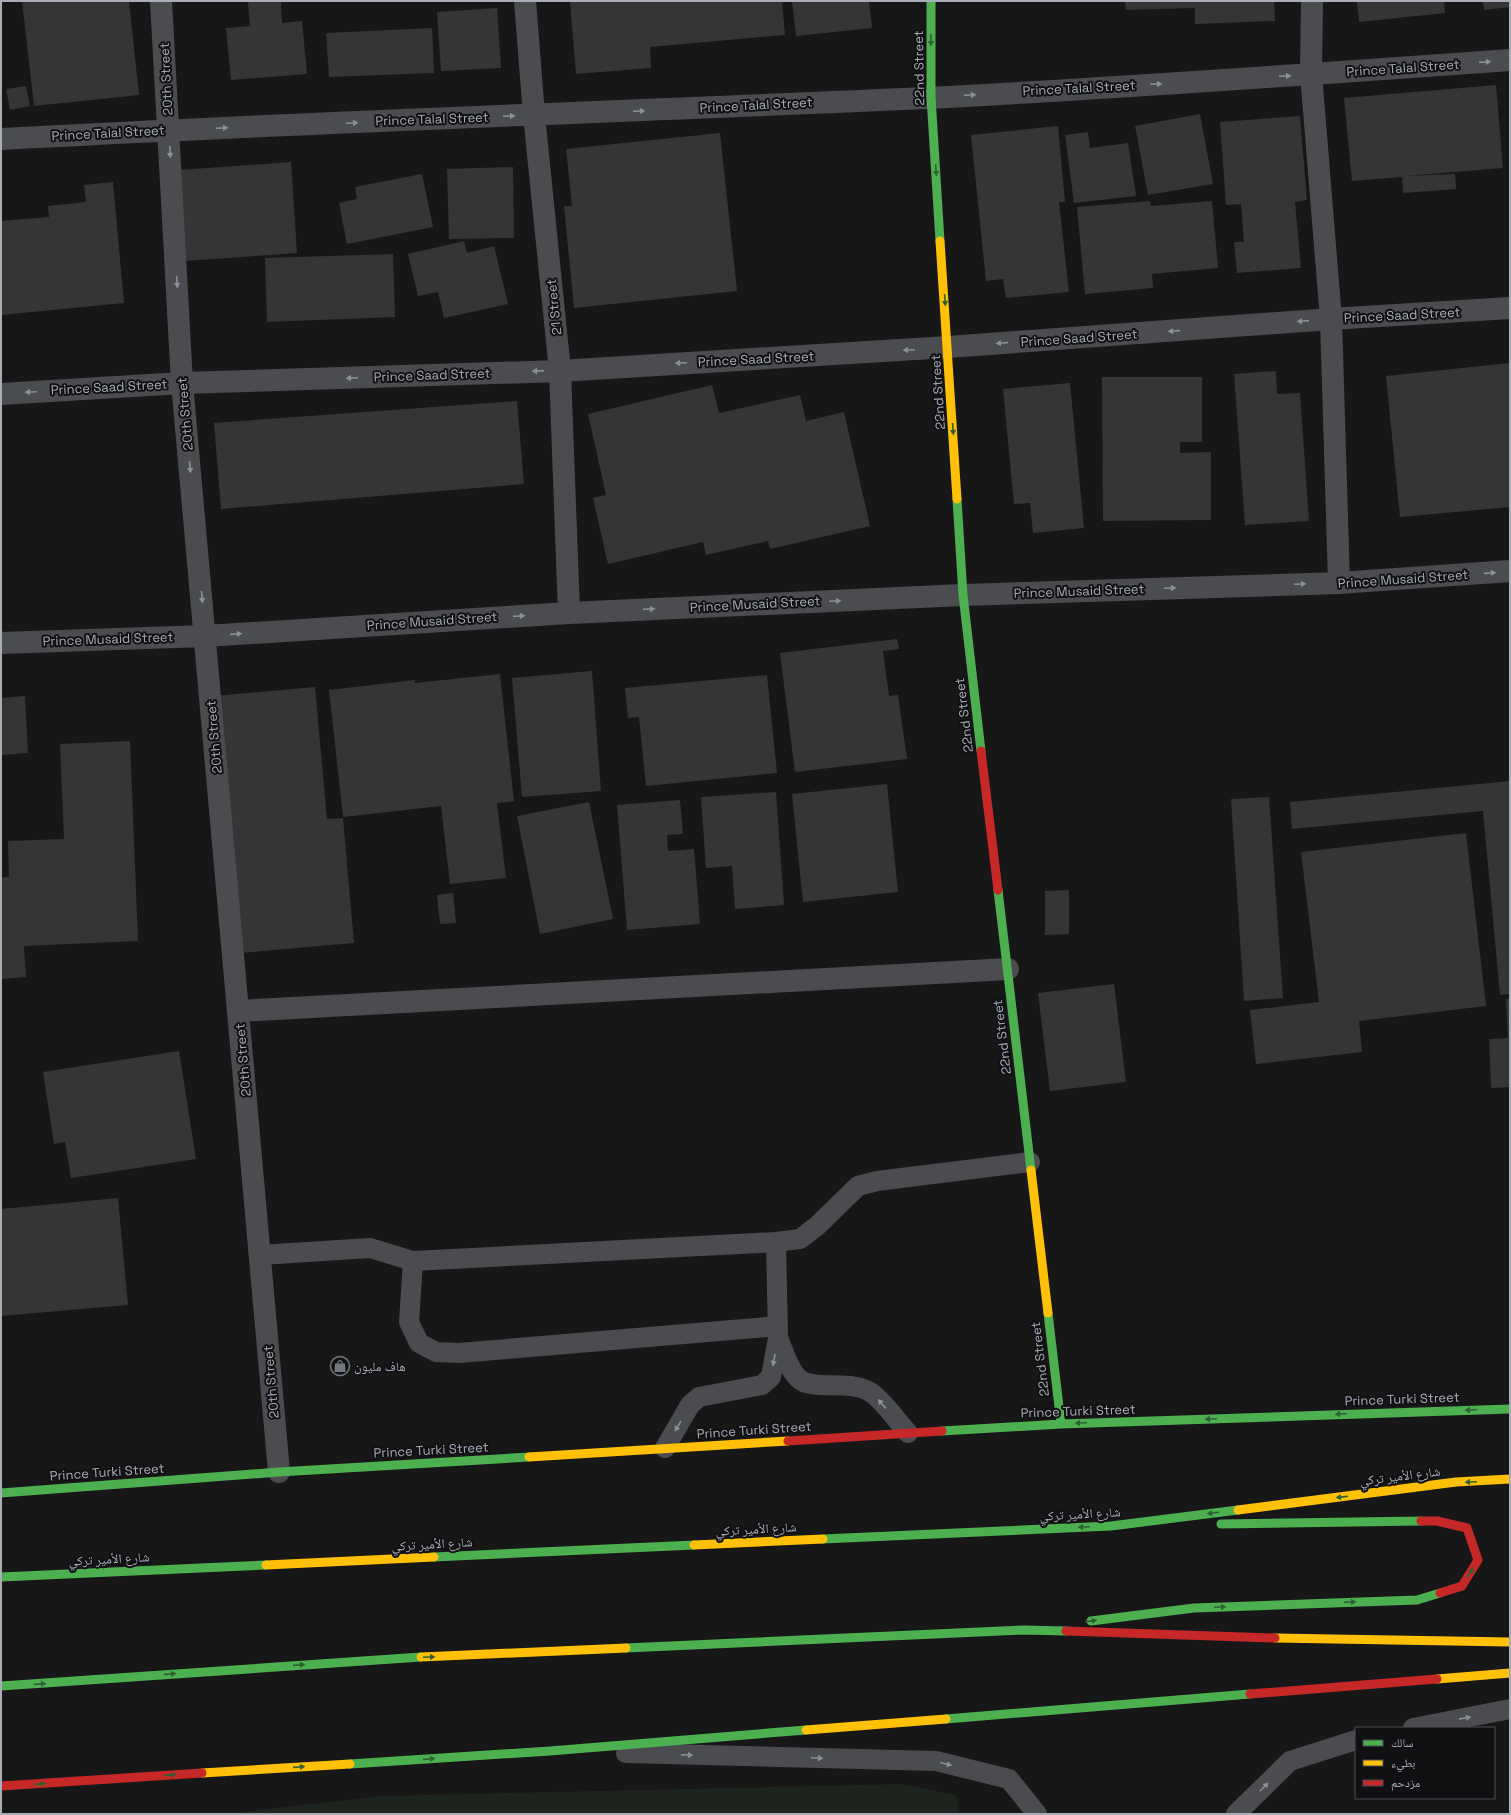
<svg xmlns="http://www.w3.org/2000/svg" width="1511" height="1815" viewBox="0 0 1511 1815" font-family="'Space Grotesk','Noto Naskh Arabic',sans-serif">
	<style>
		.green { fill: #1d241e }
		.building { fill: #353536 }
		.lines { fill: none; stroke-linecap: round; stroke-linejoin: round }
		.lane { stroke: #4b4c50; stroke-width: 20 }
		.street { stroke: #4b4c50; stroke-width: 22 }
		.fast { stroke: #4caf50; stroke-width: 9 }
		.slow { stroke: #ffc107; stroke-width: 9 }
		.jam { stroke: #c62828; stroke-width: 9 }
		.oneway { fill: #2e6032 }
		.oneway2 { fill: #8c9099 }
		.labels { text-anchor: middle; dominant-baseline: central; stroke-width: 4; stroke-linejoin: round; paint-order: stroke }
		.street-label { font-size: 13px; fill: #a8adb8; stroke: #111113 }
		.poi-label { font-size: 13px; fill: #a8adb8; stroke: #111113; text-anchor: start }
	</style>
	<rect width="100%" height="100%" fill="#171717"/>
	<path class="green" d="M901,1784L956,1795L960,1814H222L382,1796Z"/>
	<path class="building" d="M22,1H129L139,95L34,106Z
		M281,1L282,23L302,21L307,74L231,80L226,28L250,26L248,2Z
		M570,1H782L785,35L650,47L651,68L576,74Z
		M792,1H869L872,28L796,36Z
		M1125,1H1274L1275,21L1195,24V8L1126,10Z
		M1357,1H1444L1445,13L1359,22Z
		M1483,1H1510V7L1484,10Z
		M497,8L501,68L441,71L437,12Z
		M432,28L434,73L329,77L326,33Z
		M1496,85L1503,168L1405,176L1455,174L1456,189L1403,193L1402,177L1352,181L1344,98Z
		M26,86L30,106L10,110L6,89Z
		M1200,114L1213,184L1148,195L1135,126Z
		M1300,116L1307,200L1295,202L1301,268L1237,273L1234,242H1244L1241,204L1226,205L1220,122Z
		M1058,126L1065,202H1059L1069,292L1006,298L1003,279L986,281L971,135Z
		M1088,132L1090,148L1128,143L1136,196L1074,203L1065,135Z
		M720,133L737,291L574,308L564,206H572L566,149Z
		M291,162L297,253L185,261L179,170Z
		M513,167L514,238L449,239L447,169Z
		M422,174L433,227L347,244L339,203L357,199L355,187Z
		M113,182L124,303L1,315V221L49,217L48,206L86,202L84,185Z
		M1150,201L1151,206L1212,201L1218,268L1152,274L1153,288L1085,294L1077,207Z
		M464,241L467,253L494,246L508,304L444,318L438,292L418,296L408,254Z
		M393,254L395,317L267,322L265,258Z
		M1510,363V507L1400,517L1386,376Z
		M1276,371L1277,394L1300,393L1309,521L1245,525L1234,374Z
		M1102,377H1202V442H1180V453L1211,452V520L1103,521Z
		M1070,383L1084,528L1033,533L1030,503L1014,504L1003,389Z
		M712,385L719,413L800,395L806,421L844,412L870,526L770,549L768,541L706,555L703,542L608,564L593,498L606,495L588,414Z
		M517,401L524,484L221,509L214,423Z
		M897,639L899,649L883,651L889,696L898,695L907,759L795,772L780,653Z
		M592,671L601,791L522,797L512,678Z
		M500,674L514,801L497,803L506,878L450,884L441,806L343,817L329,690L415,680V683Z
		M767,675L777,773L646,786L639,717L628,718L625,688Z
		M315,687L327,819L343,818L354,943L241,953L213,696Z
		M25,696L28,753L1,755V698Z
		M130,741L138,941L24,946L26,977L1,979V878L9,877L8,841L64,839L60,744Z
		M1510,781V994L1500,995L1483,811L1292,829L1290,802Z
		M887,784L898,892L803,902L792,794Z
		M776,792L784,905L735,909L732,866L706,868L701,797Z
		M1269,797L1283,998L1244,1001L1231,799Z
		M680,800L683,834L667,835L668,851L694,849L700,924L627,930L617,805Z
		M589,802L613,919L540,934L517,816Z
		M1466,833L1486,1006L1359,1021L1362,1052L1256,1064L1250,1010L1319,1002L1301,852Z
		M1069,890V934L1045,935V891Z
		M453,893L456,923L440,924L437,895Z
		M1114,984L1126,1082L1050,1091L1038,993Z
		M1506,999H1510V1087L1491,1088L1489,1039L1508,1038Z
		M179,1051L196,1159L71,1178L65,1142L54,1144L43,1072Z
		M118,1198L128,1305L1,1316V1209Z"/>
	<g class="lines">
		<path class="lane" d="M776,1242L778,1338
			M260,1255L370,1248L413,1261L776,1242L800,1239L817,1226L858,1186L877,1181L1030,1162
			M413,1261L409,1322L419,1343L436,1352L459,1353L778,1326
			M665,1448L690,1405L699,1397L762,1385L771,1377L778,1338C784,1351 788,1369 799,1379C813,1392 854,1378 873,1394C884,1402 898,1422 908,1433
			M1413,1728L1510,1709
			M626,1753L936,1761L1009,1779L1037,1814
			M1236,1814L1290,1761L1356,1740"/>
		<path class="street" d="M161,1L182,383L279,1472
			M525,1L534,115L560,371L569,613
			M1312,1L1311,74L1331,319L1339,583
			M1,139C309,122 618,112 926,98C1121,88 1316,74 1510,60
			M1,394L182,383L560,371L948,347L1331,319L1510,308
			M1,643L205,636L569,613L963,595L1339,583L1510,571
			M238,1011L1008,969"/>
		<path class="fast" d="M931,1V97L940,241
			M957,499L963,595L981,751
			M998,890L1031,1170
			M1048,1313L1061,1424
			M942,1431L1061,1424L1510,1409
			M1,1493L279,1472L529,1457
			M1221,1524L1421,1521
			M823,1539L1111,1526L1238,1510
			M434,1557L694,1545
			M1,1577L266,1565
			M1091,1621L1194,1608L1417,1600L1440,1593
			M626,1648L1024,1630L1066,1631
			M1,1686L421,1657
			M946,1719L1250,1694
			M350,1764L550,1751L806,1730"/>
		<path class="slow" d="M940,241L957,499
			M1031,1170L1048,1313
			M529,1457L788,1441
			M1238,1510L1456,1482L1510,1479
			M694,1545L823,1539
			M266,1565L434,1557
			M1275,1638L1510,1642
			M421,1657L626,1648
			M1437,1679L1510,1673
			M806,1730L946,1719
			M202,1773L350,1764"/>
		<path class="jam" d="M981,751L998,890
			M788,1441L942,1431
			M1421,1521H1437L1467,1528L1478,1560L1462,1586L1440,1593
			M1066,1631L1275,1638
			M1250,1694L1437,1679
			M1,1786L202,1773"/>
	</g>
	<defs><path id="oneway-solid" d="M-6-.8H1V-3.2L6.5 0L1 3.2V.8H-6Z"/></defs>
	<g class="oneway">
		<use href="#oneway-solid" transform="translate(931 40) rotate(90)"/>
		<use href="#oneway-solid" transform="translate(936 170) rotate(86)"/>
		<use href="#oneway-solid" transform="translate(945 300) rotate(86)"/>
		<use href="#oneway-solid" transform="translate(953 429) rotate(86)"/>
		<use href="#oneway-solid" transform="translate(1471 1410) rotate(178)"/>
		<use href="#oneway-solid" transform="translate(1341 1414) rotate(178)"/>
		<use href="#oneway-solid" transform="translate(1211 1419) rotate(178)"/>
		<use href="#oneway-solid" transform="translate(1081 1423) rotate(178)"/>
		<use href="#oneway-solid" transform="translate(1471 1482) rotate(177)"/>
		<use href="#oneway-solid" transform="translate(1342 1497) rotate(173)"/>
		<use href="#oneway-solid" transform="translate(1213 1513) rotate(173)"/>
		<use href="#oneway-solid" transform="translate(1084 1527) rotate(177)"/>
		<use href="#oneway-solid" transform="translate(1470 1573) rotate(-58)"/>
		<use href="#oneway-solid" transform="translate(1350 1602) rotate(-2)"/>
		<use href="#oneway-solid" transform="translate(1220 1607) rotate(-2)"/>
		<use href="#oneway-solid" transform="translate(1091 1621) rotate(-7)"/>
		<use href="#oneway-solid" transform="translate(429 1657) rotate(-3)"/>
		<use href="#oneway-solid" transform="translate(299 1665) rotate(-4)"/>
		<use href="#oneway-solid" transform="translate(170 1674) rotate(-4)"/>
		<use href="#oneway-solid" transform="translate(40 1684) rotate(-4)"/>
		<use href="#oneway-solid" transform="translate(429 1759) rotate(-4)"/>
		<use href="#oneway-solid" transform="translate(299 1767) rotate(-4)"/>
		<use href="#oneway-solid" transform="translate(170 1775) rotate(-4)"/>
		<use href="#oneway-solid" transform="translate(40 1784) rotate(-4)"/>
	</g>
	<g class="oneway2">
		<use href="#oneway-solid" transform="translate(1485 62) rotate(-4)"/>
		<use href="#oneway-solid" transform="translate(1285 76) rotate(-3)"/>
		<use href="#oneway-solid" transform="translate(1156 84) rotate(-3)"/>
		<use href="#oneway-solid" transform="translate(970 95) rotate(-3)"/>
		<use href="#oneway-solid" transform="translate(639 111) rotate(-3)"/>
		<use href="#oneway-solid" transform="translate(509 116) rotate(-2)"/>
		<use href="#oneway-solid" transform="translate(352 123) rotate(-2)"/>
		<use href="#oneway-solid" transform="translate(222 128) rotate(-2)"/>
		<use href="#oneway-solid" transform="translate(170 152) rotate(87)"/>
		<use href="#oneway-solid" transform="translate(177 282) rotate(87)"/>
		<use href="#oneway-solid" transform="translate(1303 321) rotate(176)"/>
		<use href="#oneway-solid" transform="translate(1174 331) rotate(176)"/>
		<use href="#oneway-solid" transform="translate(1002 343) rotate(176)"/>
		<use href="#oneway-solid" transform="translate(909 350) rotate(177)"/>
		<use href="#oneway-solid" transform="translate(681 363) rotate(177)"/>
		<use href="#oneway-solid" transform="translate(538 371) rotate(178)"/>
		<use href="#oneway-solid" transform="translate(352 378) rotate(178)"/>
		<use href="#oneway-solid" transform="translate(31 392) rotate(177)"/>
		<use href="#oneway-solid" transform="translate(190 467) rotate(85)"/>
		<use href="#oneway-solid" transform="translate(1490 573) rotate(-4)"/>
		<use href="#oneway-solid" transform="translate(1300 584) rotate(-2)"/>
		<use href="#oneway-solid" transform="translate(1170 588) rotate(-2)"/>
		<use href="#oneway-solid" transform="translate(202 597) rotate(85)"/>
		<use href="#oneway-solid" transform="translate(835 601) rotate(-3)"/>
		<use href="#oneway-solid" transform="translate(649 609) rotate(-3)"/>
		<use href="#oneway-solid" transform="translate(519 616) rotate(-4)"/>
		<use href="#oneway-solid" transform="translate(236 634) rotate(-4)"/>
		<use href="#oneway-solid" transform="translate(774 1360) rotate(101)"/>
		<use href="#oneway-solid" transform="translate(882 1404) rotate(-131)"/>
		<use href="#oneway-solid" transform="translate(678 1426) rotate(120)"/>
		<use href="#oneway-solid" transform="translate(1465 1718) rotate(-11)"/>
		<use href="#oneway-solid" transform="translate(687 1755) rotate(2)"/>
		<use href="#oneway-solid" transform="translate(817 1758) rotate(2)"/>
		<use href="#oneway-solid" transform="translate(946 1764) rotate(14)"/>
		<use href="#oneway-solid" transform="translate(1264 1787) rotate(-45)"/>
	</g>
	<defs>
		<symbol id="shop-ring" viewBox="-11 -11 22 22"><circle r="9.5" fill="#111113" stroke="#757880" stroke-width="1.5"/><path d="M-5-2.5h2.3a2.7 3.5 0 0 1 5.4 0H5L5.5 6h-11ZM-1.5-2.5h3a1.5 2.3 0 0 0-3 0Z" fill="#757880"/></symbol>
	</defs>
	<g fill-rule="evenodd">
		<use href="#shop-ring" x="329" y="1355" width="22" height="22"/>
	</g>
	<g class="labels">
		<g class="street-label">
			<text transform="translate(919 68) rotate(-91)">22nd Street</text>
			<text transform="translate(1403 68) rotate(-4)">Prince Talal Street</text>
			<text transform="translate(166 79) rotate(-93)">20th Street</text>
			<text transform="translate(1079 88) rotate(-3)">Prince Talal Street</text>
			<text transform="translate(756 105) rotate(-3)">Prince Talal Street</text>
			<text transform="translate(432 119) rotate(-2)">Prince Talal Street</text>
			<text transform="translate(108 133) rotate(-3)">Prince Talal Street</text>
			<text transform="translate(554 307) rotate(-96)">21 Street</text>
			<text transform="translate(1402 315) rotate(-3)">Prince Saad Street</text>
			<text transform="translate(1079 338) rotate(-4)">Prince Saad Street</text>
			<text transform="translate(756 359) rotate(-3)">Prince Saad Street</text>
			<text transform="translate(432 375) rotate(-2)">Prince Saad Street</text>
			<text transform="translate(109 387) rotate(-3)">Prince Saad Street</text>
			<text transform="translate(938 392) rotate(-94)">22nd Street</text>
			<text transform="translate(185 414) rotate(-95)">20th Street</text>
			<text transform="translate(1403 579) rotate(-4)">Prince Musaid Street</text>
			<text transform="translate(1079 591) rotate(-2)">Prince Musaid Street</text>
			<text transform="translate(755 604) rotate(-3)">Prince Musaid Street</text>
			<text transform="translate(432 621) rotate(-4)">Prince Musaid Street</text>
			<text transform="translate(108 639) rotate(-2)">Prince Musaid Street</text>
			<text transform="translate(964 715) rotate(-97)">22nd Street</text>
			<text transform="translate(214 737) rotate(-95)">20th Street</text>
			<text transform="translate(1002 1037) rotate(-97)">22nd Street</text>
			<text transform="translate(243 1060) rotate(-95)">20th Street</text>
			<text transform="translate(1040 1359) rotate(-97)">22nd Street</text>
			<text transform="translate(271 1382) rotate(-95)">20th Street</text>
			<text transform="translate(1402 1399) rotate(-2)">Prince Turki Street</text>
			<text transform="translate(1078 1411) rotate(-2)">Prince Turki Street</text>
			<text transform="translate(754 1430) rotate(-4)">Prince Turki Street</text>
			<text transform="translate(431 1450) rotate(-3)">Prince Turki Street</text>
			<text transform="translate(107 1472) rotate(-4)">Prince Turki Street</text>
			<text transform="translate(1400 1476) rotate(-7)">شارع الأمير تركي</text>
			<text transform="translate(1080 1514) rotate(-3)">شارع الأمير تركي</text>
			<text transform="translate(756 1529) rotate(-3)">شارع الأمير تركي</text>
			<text transform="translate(432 1544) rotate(-3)">شارع الأمير تركي</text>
			<text transform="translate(109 1559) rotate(-3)">شارع الأمير تركي</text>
		</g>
		<g class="poi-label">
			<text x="354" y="1366">هاف مليون</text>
		</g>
	</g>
	<rect width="1511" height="1815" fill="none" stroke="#a8adb8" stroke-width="4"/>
	<rect x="1355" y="1727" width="140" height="72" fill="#111113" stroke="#4d4f55"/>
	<rect x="1363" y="1740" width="20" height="6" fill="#4caf50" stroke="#4d4f55"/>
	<text x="1391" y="1747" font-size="12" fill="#a8adb8">سالك</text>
	<rect x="1363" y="1760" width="20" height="6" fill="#ffc107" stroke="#4d4f55"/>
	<text x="1391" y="1767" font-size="12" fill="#a8adb8">بطيء</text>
	<rect x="1363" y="1780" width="20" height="6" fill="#c62828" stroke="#4d4f55"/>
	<text x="1391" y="1787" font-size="12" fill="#a8adb8">مزدحم</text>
</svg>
